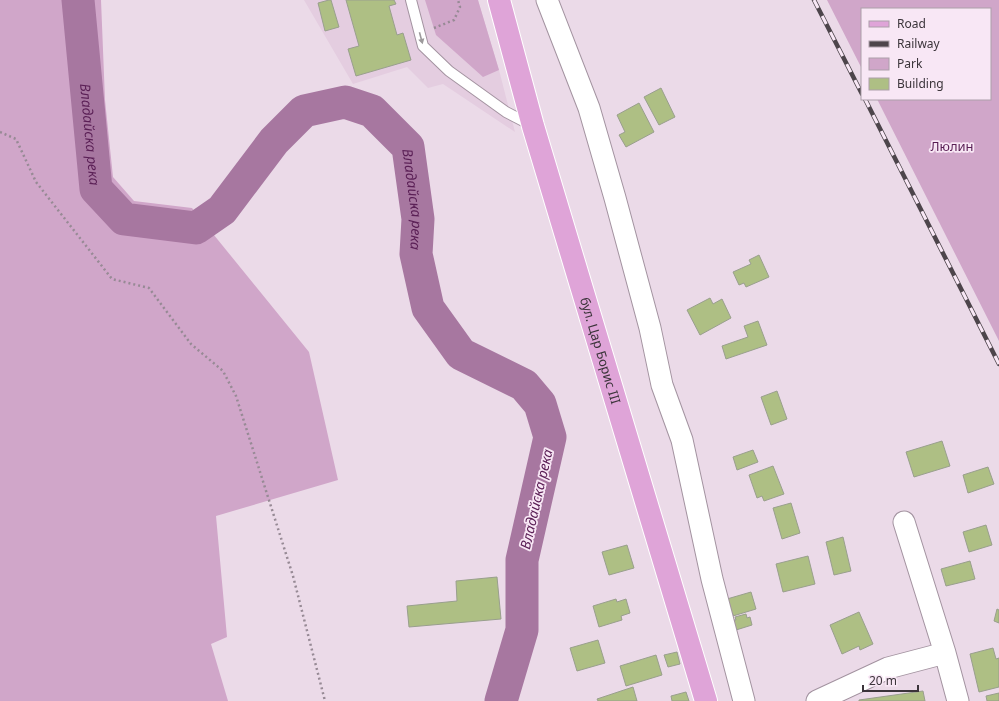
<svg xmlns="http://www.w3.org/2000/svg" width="999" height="701" viewBox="0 0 999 701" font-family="'Noto Sans',sans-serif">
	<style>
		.built { fill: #e4cde0 }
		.green { fill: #d0a6c9 }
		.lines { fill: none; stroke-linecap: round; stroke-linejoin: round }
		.river { stroke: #a777a0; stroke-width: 33 }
		.building { fill: #aebf84; stroke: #999f8d }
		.service-casing { stroke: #a393a0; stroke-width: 12 }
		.minor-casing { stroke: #a393a0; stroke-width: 23 }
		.primary-casing { stroke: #fff; stroke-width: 24 }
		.path { stroke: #978a95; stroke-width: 2.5; stroke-dasharray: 2 3; stroke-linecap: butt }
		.service { stroke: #fff; stroke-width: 10 }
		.minor { stroke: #fff; stroke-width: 21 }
		.primary { stroke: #dfa4d8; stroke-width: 22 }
		.rail-casing { stroke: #4d454b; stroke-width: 4.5 }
		.rail { stroke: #f8e7f5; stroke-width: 3; stroke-dasharray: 9; stroke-linecap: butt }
		.oneway { fill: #9d9a9c }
		.labels { text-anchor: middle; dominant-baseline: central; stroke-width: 3.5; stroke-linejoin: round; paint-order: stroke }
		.park-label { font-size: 13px; fill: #591e54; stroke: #f8e7f5 }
		.street-label { font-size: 13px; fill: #3b343a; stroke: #f8e7f5 }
		.water-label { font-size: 14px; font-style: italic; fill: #5b2056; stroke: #f8e7f5 }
	</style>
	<rect width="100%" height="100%" fill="#ebdae8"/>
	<path class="built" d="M304,0H478L499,70L515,132L443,84L428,88L407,67L353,84Z"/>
	<path class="green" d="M0,0H101L105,100L113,177L134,201L192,208L309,352L338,480L216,516L227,637L211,644L228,701H0Z
		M425,0H478L499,70L483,77L436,35Z
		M827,0H999V341L877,99H990V9H862V69Z"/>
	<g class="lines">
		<path class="river" id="s1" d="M78,0L96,189L124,219L196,228L222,210L274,141L304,111L345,102L372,111L408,147L418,219L416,254L428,308L461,354L524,385L540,404L550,437L522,560V630L501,701"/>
	</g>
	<path class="building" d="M329,0H331L339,27L325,31L318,3Z
		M346,0H394L396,4L389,6L397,35L403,33L411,60L356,76L348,49L359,46Z
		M661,88L675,117L659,125L644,97Z
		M639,103L654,132L626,147L619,135L625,132L617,115Z
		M759,255L769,277L746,287L744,283L739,285L733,272L751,264L749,260Z
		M710,298L713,304L722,299L731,318L700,335L687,310Z
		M758,321L767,345L726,359L722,346L748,337L744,326Z
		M777,391L787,419L771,425L761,397Z
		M942,441L950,466L914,477L906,452Z
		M753,450L758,462L737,470L733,457Z
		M773,466L784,494L764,501L762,496L757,498L749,475Z
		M988,467L994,484L968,493L963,475Z
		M791,503L800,533L782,539L773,508Z
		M986,525L992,545L969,552L963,532Z
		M843,537L851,571L834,575L826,542Z
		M627,545L634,568L609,575L602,552Z
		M808,556L815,584L783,592L776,564Z
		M970,561L975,579L946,586L941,569Z
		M497,577L501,619L409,627L407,606L457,601L456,581Z
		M751,592L756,609L733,616V614H731L727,599Z
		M616,599L617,602L626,599L630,613L621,616L622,620L599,627L593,606Z
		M997,609L999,610V623L994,621Z
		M859,612L873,644L860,650L859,646L842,654L830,625Z
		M746,614L747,618L750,617L752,625L736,630L733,620H736L735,617Z
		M598,640L605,663L577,671L570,648Z
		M993,648L996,659L999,658V687L979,692L970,654Z
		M677,652L680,664L668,667L664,655Z
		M656,655L662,675L626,686L620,666Z
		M633,687L637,701H598L597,699Z
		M923,691L925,701H859V700Z
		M686,692L689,701H672L671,696Z
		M999,693V701H987L986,696Z"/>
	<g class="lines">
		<defs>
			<path id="service" d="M411,0L423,46L449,71L506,112L531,125"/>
			<path id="minor" d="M547,0L589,108L615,198L650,328L662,385L682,440L712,579L744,701
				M904,522L945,653L958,701
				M817,701L888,668L945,653"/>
			<g id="primary">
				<path id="s2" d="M499,0L533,126L706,701"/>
			</g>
		</defs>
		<use href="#service" class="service-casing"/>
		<use href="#minor" class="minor-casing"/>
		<use href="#primary" class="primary-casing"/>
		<path class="path" d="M434,28L454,20L460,7L458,0
			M0,132L16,139L36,182L112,279L149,288L191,344L223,371L236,396L293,576L325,701"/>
		<use href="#service" class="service"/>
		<use href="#minor" class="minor"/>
		<use href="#primary" class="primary"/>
		<defs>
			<path id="rail" d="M814,0L862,94
				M865,99L999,364"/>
		</defs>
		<use href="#rail" class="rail-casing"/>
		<use href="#rail" class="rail"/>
	</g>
	<defs><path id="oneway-solid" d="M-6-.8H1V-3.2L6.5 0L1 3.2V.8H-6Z"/></defs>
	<use class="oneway" href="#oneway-solid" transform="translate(421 38) rotate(75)"/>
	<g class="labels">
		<g class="park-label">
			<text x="952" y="146">Люлин</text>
		</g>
		<g class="street-label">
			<text stroke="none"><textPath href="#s2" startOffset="365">бул. Цар Борис III</textPath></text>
		</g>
		<g class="water-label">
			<text stroke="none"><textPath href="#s1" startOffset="135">Владайска река</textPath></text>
			<text stroke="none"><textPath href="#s1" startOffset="638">Владайска река</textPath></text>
			<text transform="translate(536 499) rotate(-77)">Владайска река</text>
		</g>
	</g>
	<rect x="861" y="8" width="130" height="92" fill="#f8e7f5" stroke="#ac9faa"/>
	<rect x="869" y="21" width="20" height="6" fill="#dfa4d8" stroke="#ac9faa"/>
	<text x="897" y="28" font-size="12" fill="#3b343a">Road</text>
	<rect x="869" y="41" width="20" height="6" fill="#4d454b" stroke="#ac9faa"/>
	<text x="897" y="48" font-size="12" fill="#3b343a">Railway</text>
	<rect x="869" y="58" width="20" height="12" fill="#d0a6c9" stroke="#ac9faa"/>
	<text x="897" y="68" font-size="12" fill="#3b343a">Park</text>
	<rect x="869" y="78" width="20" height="12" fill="#aebf84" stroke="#ac9faa"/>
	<text x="897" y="88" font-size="12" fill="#3b343a">Building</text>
	<path d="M863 685v6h55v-6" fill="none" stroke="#3b343a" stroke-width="2"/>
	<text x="869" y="685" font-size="12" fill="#3b343a" stroke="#f8e7f5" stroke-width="3" paint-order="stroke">20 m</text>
</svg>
